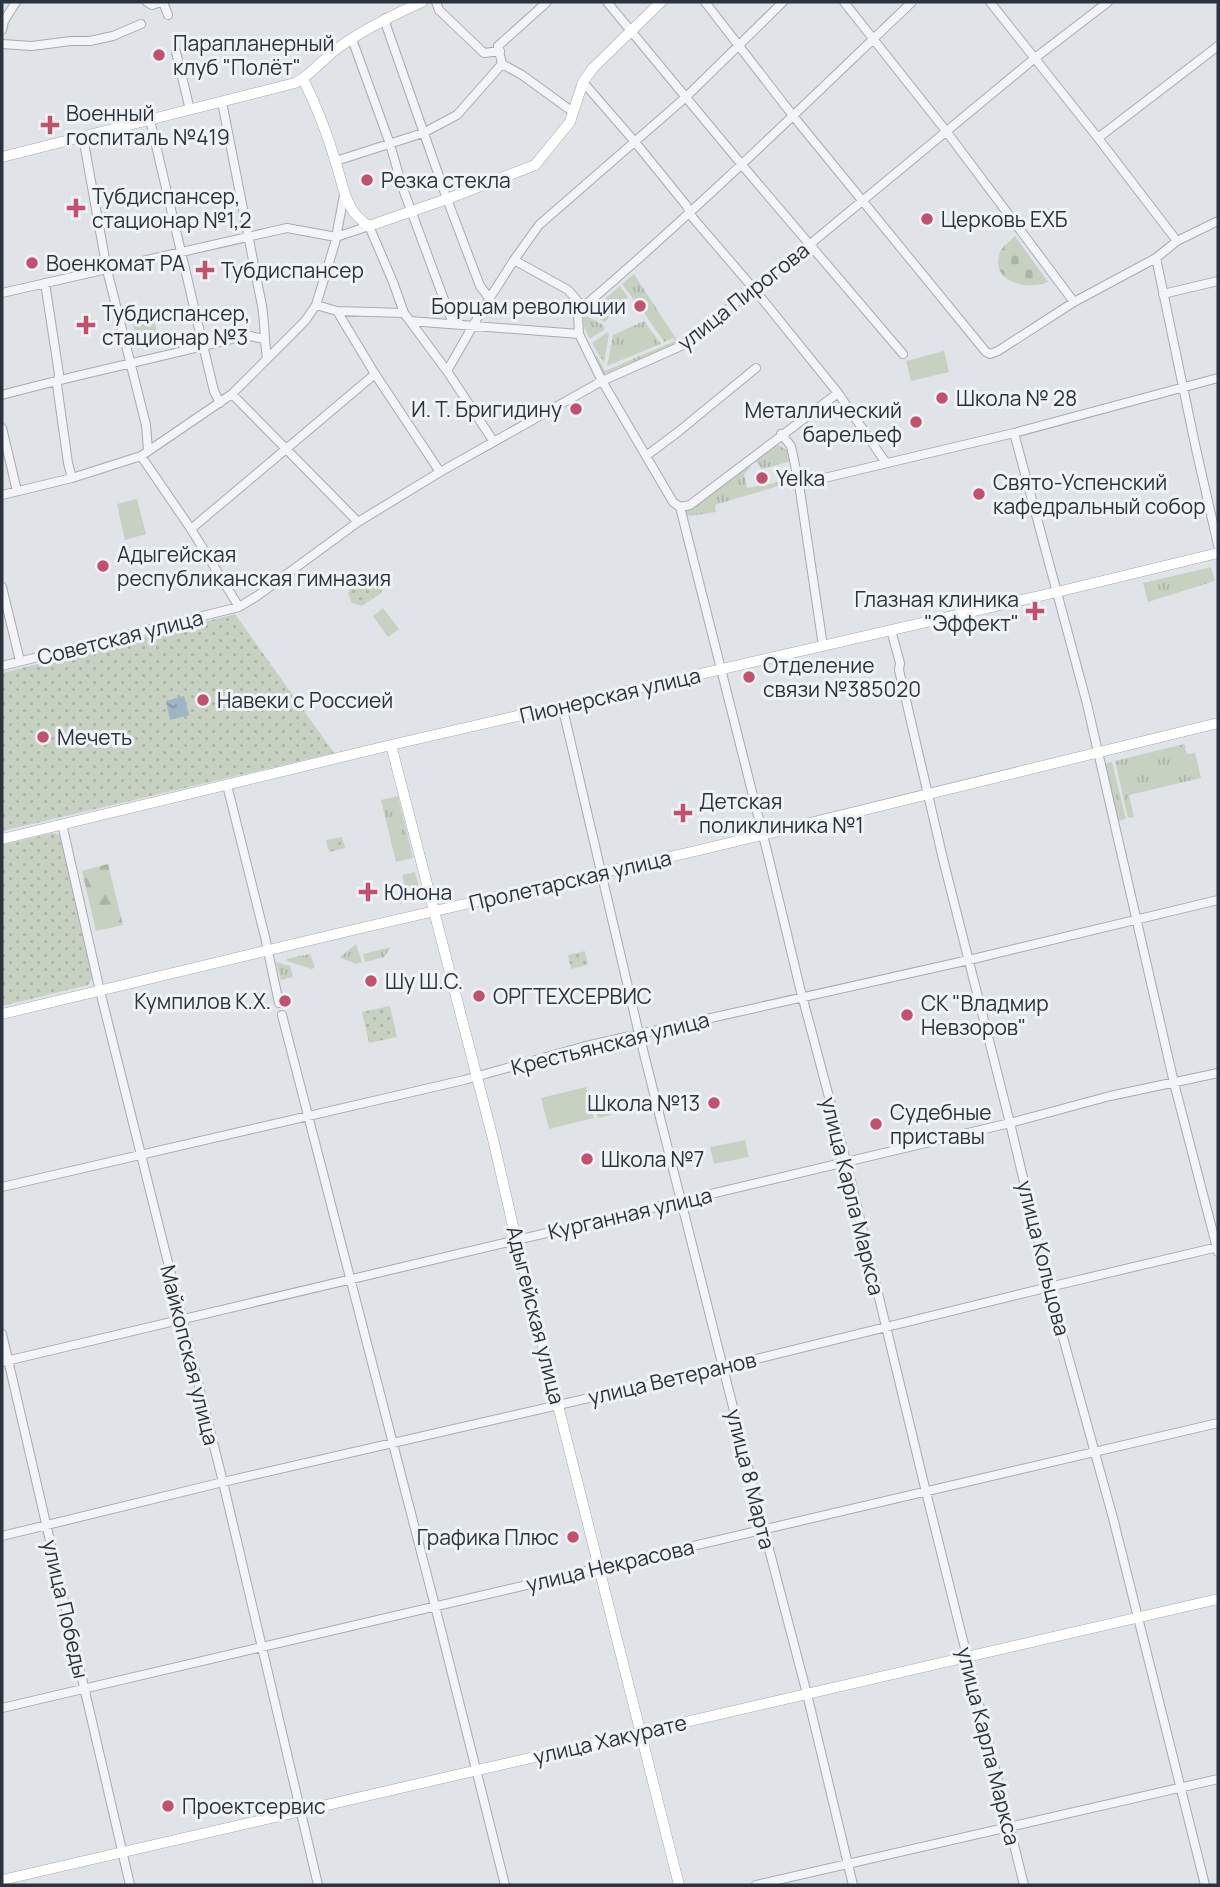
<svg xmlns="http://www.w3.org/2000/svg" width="1220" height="1887" viewBox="0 0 1220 1887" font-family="Manrope,sans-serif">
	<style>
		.grass { fill: url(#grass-tufts) }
		.forest { fill: url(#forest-firs) }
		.cemetery { fill: url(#cemetery-stones) }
		.park { fill: url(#park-dots) }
		.garden { fill: #c7d1c2 }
		.water { fill: url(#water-ripples) }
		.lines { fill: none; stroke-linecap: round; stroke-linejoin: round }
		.minor-casing { stroke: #a6abb2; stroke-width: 10 }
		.major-casing { stroke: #a1aab3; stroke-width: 11 }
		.minor { stroke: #f3f4f7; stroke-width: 8 }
		.major { stroke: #fff; stroke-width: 10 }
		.poi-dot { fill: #c3506c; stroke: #f0f3f6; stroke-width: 2.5 }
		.labels { text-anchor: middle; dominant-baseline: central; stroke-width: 6; stroke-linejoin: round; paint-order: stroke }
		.poi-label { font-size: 21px; fill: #2a333e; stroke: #f0f3f6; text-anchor: start }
		.street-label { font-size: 21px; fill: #2a333e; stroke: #f0f3f6 }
	</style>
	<defs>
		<pattern id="grass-tufts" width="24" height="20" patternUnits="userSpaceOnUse" patternTransform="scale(1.75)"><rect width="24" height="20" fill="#c7d1c2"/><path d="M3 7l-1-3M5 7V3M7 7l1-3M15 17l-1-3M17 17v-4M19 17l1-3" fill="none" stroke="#abb4a8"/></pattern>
		<pattern id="forest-firs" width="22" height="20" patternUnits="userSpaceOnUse" patternTransform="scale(1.75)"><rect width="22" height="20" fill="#c7d1c2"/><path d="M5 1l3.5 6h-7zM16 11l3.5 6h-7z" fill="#abb4a8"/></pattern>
		<pattern id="cemetery-stones" width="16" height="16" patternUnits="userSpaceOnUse" patternTransform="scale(1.75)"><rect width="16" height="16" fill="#c7d1c2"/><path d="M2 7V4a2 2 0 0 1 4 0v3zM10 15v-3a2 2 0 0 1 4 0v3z" fill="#abb4a8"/></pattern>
		<pattern id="park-dots" width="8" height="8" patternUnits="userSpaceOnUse" patternTransform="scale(1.75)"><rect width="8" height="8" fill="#c7d1c2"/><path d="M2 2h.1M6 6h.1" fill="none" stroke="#abb4a8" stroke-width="1.8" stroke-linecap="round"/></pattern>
		<pattern id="water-ripples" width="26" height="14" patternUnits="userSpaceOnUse" patternTransform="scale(1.75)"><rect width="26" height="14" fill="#9eb5c5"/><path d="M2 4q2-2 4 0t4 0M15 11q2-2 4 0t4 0" fill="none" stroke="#8194a1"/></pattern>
	</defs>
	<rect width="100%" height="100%" fill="#e0e4e8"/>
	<path class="grass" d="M634,274L678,342L607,373L603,374L600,369L596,355L605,371L675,341L674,338L664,342L642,310L646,307L642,301L637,304L622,284Z
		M620,286L628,297L605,322L588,313Z
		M585,315L603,325L605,329L590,339L584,327L583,317Z
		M644,321L661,344L607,366L613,335Z
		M608,332L609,335L604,363L592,343Z
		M778,445L787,450L792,461L762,469L754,459L771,446Z
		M748,463L751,467L744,474L747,488C762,485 783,484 794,472V477L788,483L715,505L716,512L691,516L687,515L686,510Z
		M1211,567L1215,581L1148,602L1143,583Z
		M1184,744L1187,754L1195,753L1201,778L1129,795L1134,817L1128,818L1115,761Z
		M1112,762L1126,819L1118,821L1105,767L1107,763Z
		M398,796L413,858L396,862L381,800Z
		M415,872L421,895L408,899L402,875Z
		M356,944L362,962L356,964L341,958V956Z
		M391,947L384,957L365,962L363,954Z
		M310,954L315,967L312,969L287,961L286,959Z
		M276,962L290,966L293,977L281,980Z"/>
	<path class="forest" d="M108,864L123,925L96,931L82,871Z"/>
	<path class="cemetery" d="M1015,236L1048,282C1027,291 989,282 1000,252C1003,246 1010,241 1015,236Z"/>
	<path class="park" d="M361,584L380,586L382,590L381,593L362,606L352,603L348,593L351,588Z
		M235,614L334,753L2,831V673Z
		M53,833L61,835L93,977L88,985L2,1006V845Z
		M342,837L345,848L329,852L326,840Z
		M585,951L588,965L571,969L568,955Z
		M390,1006L397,1037L369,1043L362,1012Z"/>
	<path class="garden" d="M153,316L160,342L139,347L132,321Z
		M944,351L949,372L911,381L906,361Z
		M137,499L146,534L125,540L117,504Z
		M383,608L399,629L388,637L373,616Z
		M586,1087L594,1118L549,1129L541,1098Z
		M606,1091L611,1115L598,1118L592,1094Z
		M745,1140L749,1157L714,1164L710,1147Z"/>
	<path class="water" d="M184,696L189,715L170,720L166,701Z"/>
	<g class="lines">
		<defs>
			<path id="minor" d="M147,2L152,5L161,2
				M163,2L168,15
				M436,2L439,10L484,53L500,51
				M607,2L742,165L903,354
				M705,2L794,117L986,352L990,354L998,351L1074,302L1156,258L1177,241L1218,221
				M844,2L946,131L1074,302
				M990,2L1098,138L1177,241
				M386,18V25L447,199L480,286L490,299
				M2,30L4,21L16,2
				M352,39L390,144L402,186L453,324
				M2,44L32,46L71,41H90L113,36L141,24
				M176,52L190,110
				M502,64L522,75L573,112
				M583,82L635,142L686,205L693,218L754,289L838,393L886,463
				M222,102L262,306C265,323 264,340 267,358
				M150,120L202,341L214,391L220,403
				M83,137L107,270L146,425L148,450
				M1098,138L1218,46
				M336,161L423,133L457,115L502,64L498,46L547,2
				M1156,258L1196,449L1218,545
				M514,260L568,290L583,307
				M45,283L59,374L57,385L68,463L72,478
				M2,293L278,230L287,228L336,237L369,226L393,282L404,313L447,371L494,442
				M1163,294L1218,281
				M316,305L337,311L375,374L440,472
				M337,311L404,313
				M410,321L579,334
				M447,371L482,310L514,260L539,225L686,97L783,2
				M232,394L358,522
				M2,395C79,374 158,358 236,338L250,336L264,339
				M2,428L17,491
				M1014,433L1087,704L1174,1083L1218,1252
				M781,434L791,446L799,484L823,646
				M141,456L191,529L239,607
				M646,456L678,432L756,368
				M799,484L1014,433L1218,378
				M2,495L72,478L141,456L232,394L305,321L316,305L335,243L344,195
				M680,507L767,851L800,988L846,1161L926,1492L1024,1885
				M680,507L673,502L602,381L579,334L578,315L583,307C697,210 804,105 912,2
				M680,507L690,505L838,393
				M191,529L375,374
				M2,587L20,661
				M891,630L900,663L899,670L943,859L1010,1123L1049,1287L1113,1518L1205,1885
				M2,666L239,607L257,596L358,522L440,472L602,381L681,346L809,245L1035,58L1108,2
				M562,705L639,1034L764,1530L807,1694L853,1885
				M227,785L265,937L279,1003
				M62,824L100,991L223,1482L318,1885
				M282,1015L435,1606L505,1885
				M2,1187L464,1080L586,1046L969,960L1218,900
				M2,1334L130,1885
				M2,1362L1010,1123L1110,1096L1218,1073
				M2,1536L223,1482L724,1367L1049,1287L1218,1247
				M2,1708L1218,1423
				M756,1885L1218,1779"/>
			<path id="major" d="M303,79C316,105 327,133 335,160C344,187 344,210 369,226L447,199L535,165L570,122L583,82L593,68L661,2
				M2,157L295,83C310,76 324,58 338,48C364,29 393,15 422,2
				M391,745L493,1139L516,1239L679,1885
				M2,839L391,745L1057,592L1218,553
				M2,1014L357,929L704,849L1218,723
				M2,1880L1218,1599"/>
		</defs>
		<use href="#minor" class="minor-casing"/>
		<use href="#major" class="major-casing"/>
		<use href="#minor" class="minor"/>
		<use href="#major" class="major"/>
	</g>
	<g class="poi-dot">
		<circle cx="159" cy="55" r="7"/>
		<path d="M46.5 114.5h7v7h7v7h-7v7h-7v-7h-7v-7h7z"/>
		<circle cx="367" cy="180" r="7"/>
		<path d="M72.5 197.5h7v7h7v7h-7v7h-7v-7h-7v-7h7z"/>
		<circle cx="927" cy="219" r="7"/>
		<circle cx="32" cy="263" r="7"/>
		<path d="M201.5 259.5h7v7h7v7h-7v7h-7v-7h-7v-7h7z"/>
		<circle cx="640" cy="306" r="7"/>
		<path d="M82.5 314.5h7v7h7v7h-7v7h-7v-7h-7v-7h7z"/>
		<circle cx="942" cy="398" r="7"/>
		<circle cx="576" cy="409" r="7"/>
		<circle cx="916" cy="422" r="7"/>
		<circle cx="762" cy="478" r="7"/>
		<circle cx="979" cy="494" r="7"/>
		<circle cx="103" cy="566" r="7"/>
		<path d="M1031.5 600.5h7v7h7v7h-7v7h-7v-7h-7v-7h7z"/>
		<circle cx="749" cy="677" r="7"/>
		<circle cx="203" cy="700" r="7"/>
		<circle cx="43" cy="737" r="7"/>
		<path d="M679.5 802.5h7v7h7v7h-7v7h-7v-7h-7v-7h7z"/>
		<path d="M364.5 881.5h7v7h7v7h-7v7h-7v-7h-7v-7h7z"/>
		<circle cx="371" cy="981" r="7"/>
		<circle cx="479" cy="996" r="7"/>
		<circle cx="285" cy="1001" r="7"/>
		<circle cx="907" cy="1015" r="7"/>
		<circle cx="714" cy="1103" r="7"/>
		<circle cx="876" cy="1124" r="7"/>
		<circle cx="587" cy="1159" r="7"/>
		<circle cx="573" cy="1537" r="7"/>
		<circle cx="168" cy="1806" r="7"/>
	</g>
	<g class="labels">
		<g class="poi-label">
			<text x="173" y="43">Парапланерный<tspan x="173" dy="24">клуб "Полёт"</tspan></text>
			<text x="66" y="113">Военный<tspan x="66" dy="24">госпиталь №419</tspan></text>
			<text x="381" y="180">Резка стекла</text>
			<text x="92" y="196">Тубдиспансер,<tspan x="92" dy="24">стационар №1,2</tspan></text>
			<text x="941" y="219">Церковь ЕХБ</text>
			<text x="46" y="263">Военкомат РА</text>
			<text x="221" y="270">Тубдиспансер</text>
			<text x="626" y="306" text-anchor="end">Борцам революции</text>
			<text x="102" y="313">Тубдиспансер,<tspan x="102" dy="24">стационар №3</tspan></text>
			<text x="956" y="398">Школа № 28</text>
			<text x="562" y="409" text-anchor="end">И. Т. Бригидину</text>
			<text x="902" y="410" text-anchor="end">Металлический<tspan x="902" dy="24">барельеф</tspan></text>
			<text x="776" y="478">Yelka</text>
			<text x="993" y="482">Свято-Успенский<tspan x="993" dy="24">кафедральный собор</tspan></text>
			<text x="117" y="554">Адыгейская<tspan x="117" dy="24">республиканская гимназия</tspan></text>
			<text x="1019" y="599" text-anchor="end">Глазная клиника<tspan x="1019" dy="24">"Эффект"</tspan></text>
			<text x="763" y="665">Отделение<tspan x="763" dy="24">связи №385020</tspan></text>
			<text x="217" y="700">Навеки с Россией</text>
			<text x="57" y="737">Мечеть</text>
			<text x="699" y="801">Детская<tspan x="699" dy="24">поликлиника №1</tspan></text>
			<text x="384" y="892">Юнона</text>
			<text x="385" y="981">Шу Ш.С.</text>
			<text x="493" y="996">ОРГТЕХСЕРВИС</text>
			<text x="271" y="1001" text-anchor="end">Кумпилов К.Х.</text>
			<text x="921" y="1003">СК "Владмир<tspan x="921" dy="24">Невзоров"</tspan></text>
			<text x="700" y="1103" text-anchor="end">Школа №13</text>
			<text x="890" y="1112">Судебные<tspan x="890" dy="24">приставы</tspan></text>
			<text x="601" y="1159">Школа №7</text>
			<text x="559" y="1537" text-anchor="end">Графика Плюс</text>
			<text x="182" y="1806">Проектсервис</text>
		</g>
		<g class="street-label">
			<text transform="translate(743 296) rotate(-38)">улица Пирогова</text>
			<text transform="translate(120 637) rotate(-14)">Советская улица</text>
			<text transform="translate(610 695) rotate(-13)">Пионерская улица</text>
			<text transform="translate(570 880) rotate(-13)">Пролетарская улица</text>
			<text transform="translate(610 1043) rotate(-14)">Крестьянская улица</text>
			<text transform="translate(853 1196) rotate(76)">улица Карла Маркса</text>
			<text transform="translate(630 1213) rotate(-13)">Курганная улица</text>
			<text transform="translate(1044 1258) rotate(76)">улица Кольцова</text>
			<text transform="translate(536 1315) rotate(76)">Адыгейская улица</text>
			<text transform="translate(190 1355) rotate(76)">Майкопская улица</text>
			<text transform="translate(672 1378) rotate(-13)">улица Ветеранов</text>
			<text transform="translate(751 1479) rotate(76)">улица 8 Марта</text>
			<text transform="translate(610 1565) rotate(-13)">улица Некрасова</text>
			<text transform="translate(66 1609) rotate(77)">улица Победы</text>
			<text transform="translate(610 1739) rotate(-13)">улица Хакурате</text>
			<text transform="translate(989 1746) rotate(76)">улица Карла Маркса</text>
		</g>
	</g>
	<rect width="1220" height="1887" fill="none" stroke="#2a333e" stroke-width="7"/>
</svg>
